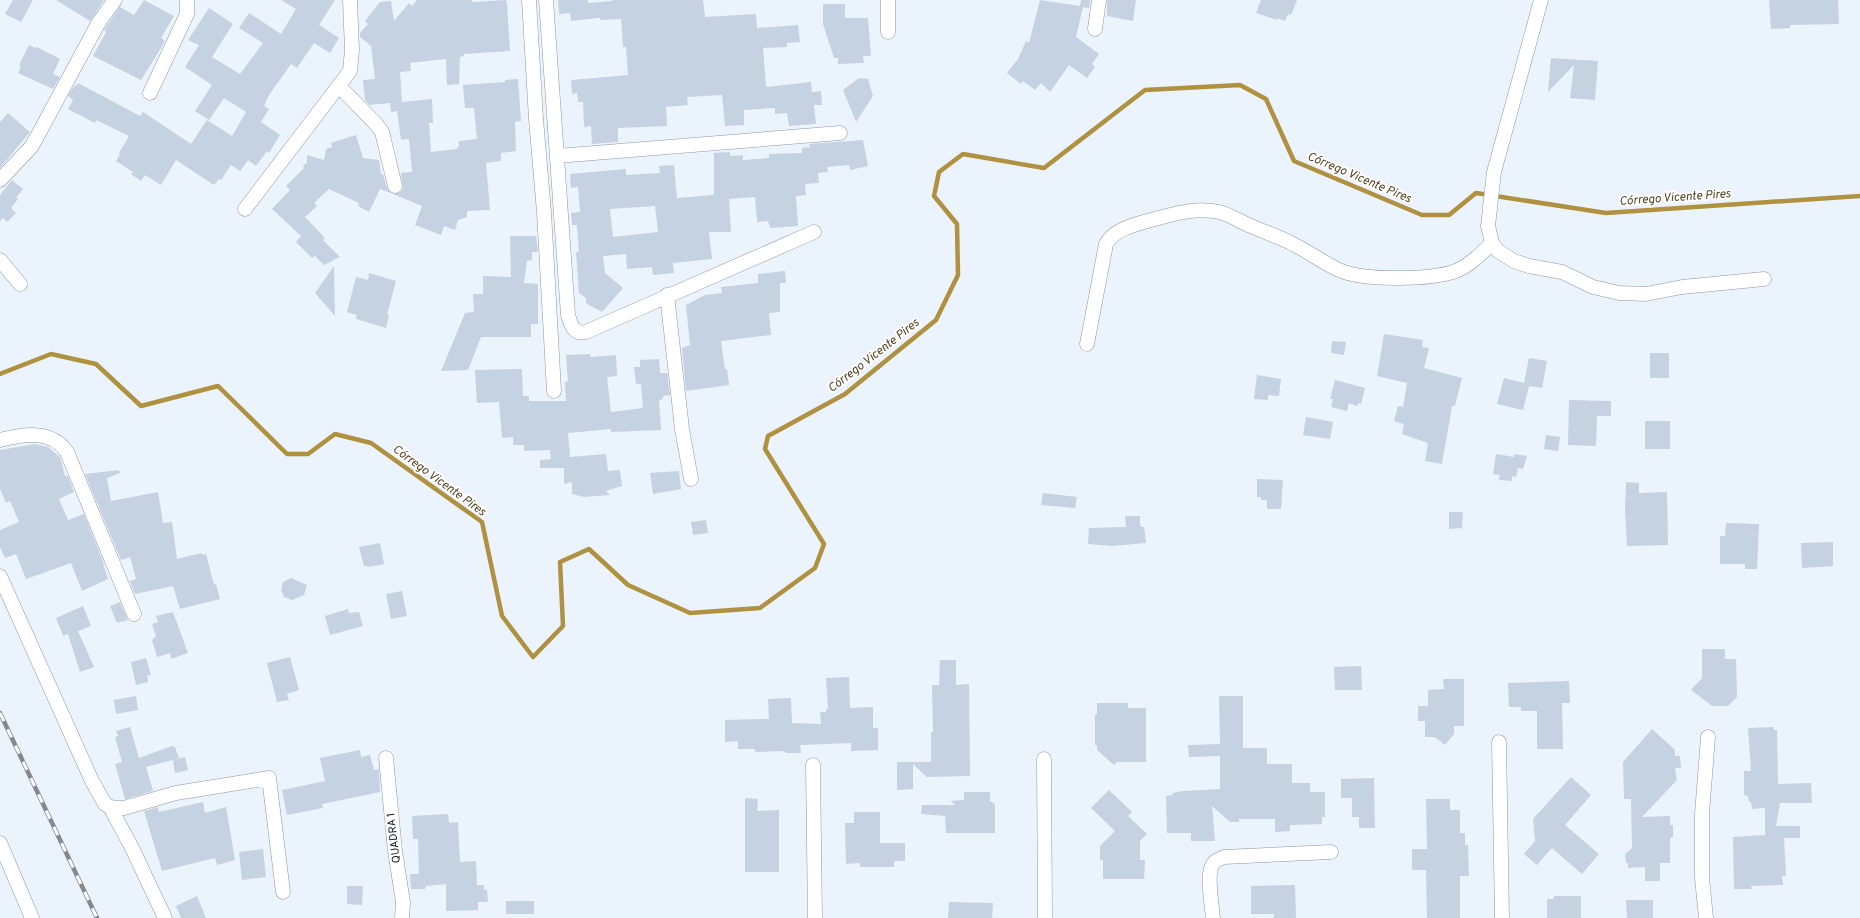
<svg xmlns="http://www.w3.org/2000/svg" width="1860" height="918" viewBox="0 0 1860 918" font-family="Overpass,sans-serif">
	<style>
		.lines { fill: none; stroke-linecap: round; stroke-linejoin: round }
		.stream { stroke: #af9140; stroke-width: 4.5 }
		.building { fill: #c5d2e2; fill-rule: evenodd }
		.minor-casing { stroke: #8c97a6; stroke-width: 15 }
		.minor { stroke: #fff; stroke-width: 14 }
		.rail-casing { stroke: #838991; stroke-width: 4.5 }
		.rail { stroke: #fff; stroke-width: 3; stroke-dasharray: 9; stroke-linecap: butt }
		.labels { text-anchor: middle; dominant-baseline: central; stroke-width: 4; stroke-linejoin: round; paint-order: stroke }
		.street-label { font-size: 11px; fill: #11151b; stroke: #fff }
		.water-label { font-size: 12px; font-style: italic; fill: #4f411e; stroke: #fff }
	</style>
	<rect width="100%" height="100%" fill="#ebf3fd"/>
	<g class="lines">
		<path class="stream" d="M0,374L51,354L96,364L141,406L218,386L287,454H308L335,434L371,443L482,522L502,616L533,657L563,626L560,562L589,549L628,585L690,613L760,608L815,568L824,544L765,449L768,436L845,394L936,320L958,275L957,224L934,196L939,172L963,154L1044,168L1145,90L1240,85L1266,99L1294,161L1422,215H1449L1476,193L1606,213L1860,196"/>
	</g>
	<path class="building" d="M13,0H33L21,22L5,14Z
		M56,0H104L90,21Z
		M144,0L174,16L161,38L165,41L161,48L141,80L93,56L106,32L104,30L106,27L120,7L134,15Z
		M281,0H335L319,25L339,38L330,53L314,43L297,68L291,64L269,95L264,106L269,109L261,122L280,135L269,153L267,151L256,166L248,160L240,171L231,165L221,180L219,179L214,185L176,160L161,185L145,175L141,181L131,174L133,172L116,161L120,154L119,153L129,136L96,120L95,123L68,109L73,100L68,96L75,85L76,86L78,83L140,116L143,112L191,144L207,120L232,136L246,112L224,98L209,120L195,111L212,85L185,67L199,45L188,40L209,8L233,24L212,57L240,74L263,43L239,28L249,13L281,34L296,9Z
		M417,0H472V2L506,0L507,4L510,51L464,54V56L460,57L459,84L447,85L446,59L410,63L411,71L400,72L402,102L432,99L433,123H429L431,152L457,149V147H459V141L477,139L474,108H465L463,85L505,82V80L518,79L521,121L515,122L516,151L501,153V161L486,163L490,210L467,211V217L458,220L455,230L444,226L441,235L415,225L422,206L393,194L401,192L403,189L401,173L412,172L409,139L401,140L397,111L391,112L390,103L369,105L365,100L363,80L375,79L371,46L360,37V33L368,24L365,21L380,2L391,1L394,21L409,3L412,6Z
		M558,0H588V3L613,1L612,0H703L705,17L756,14L757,28L798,25L800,42L787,43V47L763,48L766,87L811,82L812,92L821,91L822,105H814L816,124L789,126L787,113L775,114V108L744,110V125L725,126L722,95L687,97L688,105L666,107L667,126L618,128V142L592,144L591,126L584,127L583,102H578L577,93L572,94L571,80L628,75L626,47H623L621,19L600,20V18H598L571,21L570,13L559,14Z
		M1040,0L1080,6L1081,0H1090L1089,8L1083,7L1076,37L1099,54L1092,64L1095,67L1087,78L1069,65L1050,92L1041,83L1035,90L1023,81L1021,84L1007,73L1018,59L1026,41L1029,43Z
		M1107,0H1136L1133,21L1107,16Z
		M1261,0H1297L1291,15L1288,14L1285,21L1277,18V20L1256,13Z
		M1769,0H1838L1839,24L1790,25V28L1771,29Z
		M823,4H845V18H868L871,56H863L864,63L838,64V58H834L823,24Z
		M29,45L36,48L37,47L60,59L53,74L60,77L53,89L18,73L21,66L19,65Z
		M1551,58L1598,61L1595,100L1570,98L1574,65L1548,92Z
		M859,78L868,79L873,96L856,122L843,90Z
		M8,113L30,132L0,168V122Z
		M356,135L363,158L379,160L381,174H383L387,188L391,193L380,189L369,212L358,206L359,203L329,189L314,203L317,206L305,217L325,238L323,240L340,257L324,265L315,256L312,258L296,242L301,236L272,209L290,190L286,186L304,168L303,166L307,163V155L324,160L326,149L332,147L331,143Z
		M863,140L868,166L850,170L849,165L827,167L828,172L818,173L819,183L805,184L806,195L796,196L798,226L770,228L768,221L757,222L755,197L729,199L731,232H709L712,259L673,263L674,273L653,275L652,267L627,269L626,254L603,256L605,273L623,288L602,312L589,305L586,303V298L579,293L576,252H579L577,225H572L571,213L580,212L578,187L571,188L570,174L626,169V175L660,173L659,166L674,165L677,198L714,195V153L730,152V156L743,155V160L769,158V154L802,153V148L810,147L809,144ZM655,206L658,232L613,237L610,209Z
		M12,180L23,189L16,198L18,199L11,208L16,213L7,222L3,218L0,221V195Z
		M510,236H536L538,252H532V260L527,261L524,283L538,284V324H531V337H481L468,370L441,371L465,313L474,312L473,294H483V276L511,277Z
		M334,266L335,316L315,293Z
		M785,271L786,283H780V312L769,313L771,335L721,341L725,369H727L729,385L686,391L682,348L690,345L686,305L705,295L722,293L721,287L758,283V274Z
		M369,273L396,281L387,315H389L386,328L356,319L357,315L347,312L356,277L368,280Z
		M1384,334L1423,340L1422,347L1429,348L1424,368L1462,378L1455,406H1452L1442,464L1425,461L1428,443L1402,434L1404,424L1394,421L1398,406L1403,407L1407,383L1377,376Z
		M1332,341L1346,342L1344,355L1331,353Z
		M1650,353H1669V378H1650Z
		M590,354V357L616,355L617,376L607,377L611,412L643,408L641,384H636L634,367H640V360L659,359L660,373H667L670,395L663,396V399L659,400L661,430L611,432V429L568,433L570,457L606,454L608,471L620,470L622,486L606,491L610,495L584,497L572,494V482L564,484V468H540V460L551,459L550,450L524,451V445H513V437L502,438L499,402L477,403L475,370L522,369L523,396H529V401H566L565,382L568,381L566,355Z
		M1529,358L1547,361L1542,388L1529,386L1523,410L1497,404L1504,378L1524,383Z
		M1257,375L1281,379L1279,396L1268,395V400L1254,399Z
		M1335,380L1365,388L1361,404L1358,403V406L1349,403L1347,411L1331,407L1333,399H1330Z
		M1569,400L1611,401V416H1597L1596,446L1568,445Z
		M1306,417L1333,422L1330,439L1303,435Z
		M1645,421H1670V449H1645Z
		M1546,435L1560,437L1558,451L1544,449Z
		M35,444L48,447L60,457L65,476H68L74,492L59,499L68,520L84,514L104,564H103L108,579L82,591L71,563L26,579L16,554L5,558L0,547V530L19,522L10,501L6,503L0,489V450Z
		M1496,454L1514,457V454L1527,456L1523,469L1518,468L1516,477L1512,476V481L1499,480L1500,475L1493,474Z
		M119,470L120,473L107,478L111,501L158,492L163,523L172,522L177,559L202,553L203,555L206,554L214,585L216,584L220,599L180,609L173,586L135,594L130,581L136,579L130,557L121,560L85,474Z
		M679,471L681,489L653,494L650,473Z
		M1257,479L1283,480L1281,509H1267V500H1261V497H1257Z
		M1626,482L1639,483V493L1667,492L1668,545L1627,546L1625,509Z
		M1043,493L1077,497L1075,508L1041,505Z
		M1449,512H1463L1462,528L1449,529Z
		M1125,516H1140V524L1141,527H1144L1146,543L1112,546L1088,544L1089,528L1126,527Z
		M706,520L708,533L693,535L691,522Z
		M1726,523L1759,524L1757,569H1745V564H1720V536H1725Z
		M1833,542V566L1802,568L1801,543Z
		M380,543L384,564L368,567L367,566H364L359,547Z
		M291,578L307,585L304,595L292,600L284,597L281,590L283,582Z
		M402,591L407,616L391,619L386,594Z
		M120,602L128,620L117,623L110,606Z
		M83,606L91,626L78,631L94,667L80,672L68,634L63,636L56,618Z
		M348,609L349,613L359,612L363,626L330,635L325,616Z
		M173,612L188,653L171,659L170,653L157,657L152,640L156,636L152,624L158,622L156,616Z
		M1702,649H1725V659H1736L1737,697L1728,706H1712L1691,690L1702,678Z
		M290,657L299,690L287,694L289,700L277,702L267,663Z
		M146,658L151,675H147L148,682L136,685L131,662Z
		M940,660H956V685L969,684L970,776L927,777L913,764V789L897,790V762H931V732H933L932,685H939Z
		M1361,666L1362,690H1335L1334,667Z
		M849,677L850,708L873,707V728H878V750L851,751V743L800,745L801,753H787L782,751L755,752V749H738V741L725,742V720L769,719L768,699L791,698L792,723L821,724L820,712H826V709H828L826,678Z
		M1443,679H1464V726H1454V734L1445,745L1435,737H1425V721H1418V706H1428V690L1444,689Z
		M1569,681L1570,703H1562L1563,749H1537V711H1521V707H1509L1508,683Z
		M136,696L138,710L116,714L114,700Z
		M1219,696H1243V748H1267V764H1292V783H1310V792H1325V817H1322V824L1290,825V831L1275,832V819H1239V822H1230L1212,806L1215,841H1191V833H1167L1166,796L1173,795L1172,793L1183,791L1220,789V756L1189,757L1188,745L1220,744Z
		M1097,703H1128V708H1146V762H1117L1114,765L1097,750V745H1095V715L1097,714Z
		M130,727L139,758L172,746L175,747L179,758L173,760L185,757L188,770L175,773L173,760L146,767L153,791L125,799L115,764L122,762L115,737L118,736L116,731Z
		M1774,727V730H1777L1778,784L1811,783L1812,803H1780L1776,826H1800V838H1784L1786,876H1782L1783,885L1751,886L1752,889H1734L1733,837L1765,835V808L1752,809L1751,802H1749L1748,796L1744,795V771H1751L1748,728Z
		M1652,729L1675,750V756H1680L1681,768H1675L1677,780L1642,817L1670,816V825H1673V837L1670,838V863H1660V881H1645V867L1628,868V863H1626L1625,854L1632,848L1631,799H1624L1623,762Z
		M360,750L361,757L370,755L374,770L379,769L380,792L322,804L323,808L287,815L282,790L325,781L320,758Z
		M1571,777L1591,795L1565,825L1599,854L1582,874L1552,848L1537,865L1524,854L1535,841L1533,819Z
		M1374,778L1375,828H1359V817H1352V798H1341V779Z
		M1109,790L1132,812L1128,816L1147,834L1140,841V860H1145L1144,879H1103V860H1100V846L1115,831L1091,808Z
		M964,792H990V801L995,804V833H946L945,816L921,814L922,805H955L951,801L964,800Z
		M745,798L758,799L757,811L779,810V872H745Z
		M1426,799H1450V810H1460V833H1465V845H1468L1469,876H1460V918H1427L1426,870H1412V849H1427Z
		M203,802L205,813L226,807L235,860L217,865L215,858L162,871L144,811L158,807L159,812Z
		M854,812H880V843H905V861H894V867H860V863L846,864L845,823H854Z
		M448,814L449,823L458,822L460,862L476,861L477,885H484V890H487L488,902H478V910L446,911V884L426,886L425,889H411L410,874H419L418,839H413L412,816Z
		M263,849L266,877L242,880L239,852Z
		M1295,885L1296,918H1274V914H1251V886Z
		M347,886H363L362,905L347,904Z
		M197,896L206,918H181L176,906Z
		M1554,896H1581V918H1547V899H1554Z
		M1626,900H1653V918H1627Z
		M506,901H534V914H506Z
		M949,902L993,903L992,918H948Z"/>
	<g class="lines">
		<defs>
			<path id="minor" d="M529,0L536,119L544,212L554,391
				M546,0L568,315C571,325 574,335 586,332L814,232
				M1541,0L1494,172L1488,226L1492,243L1498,251L1514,261L1529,266L1562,272L1593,287L1619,293L1646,294L1682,287L1764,279
				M1095,29L1099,0
				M888,32V0
				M339,86L376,124L382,132L395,186
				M150,93L187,14V0
				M557,156L840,133
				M0,180L32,146L99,22L115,0
				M245,209L350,71L352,50L350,0
				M0,260L20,284
				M667,295L682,429L691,479
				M1087,344L1106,244C1114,229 1136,224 1151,220C1173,214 1196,207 1219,212C1228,214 1236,219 1244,223C1259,230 1274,235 1289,242C1306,250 1322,262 1339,270C1363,281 1431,280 1456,271C1470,265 1481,254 1492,243
				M0,440C23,434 51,429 67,452L134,614
				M0,576L92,781L105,804L110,807L117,808H124L176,793L269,778L283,892
				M1499,742L1502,918
				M386,758L395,851L403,902L402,918
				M1044,759L1045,918
				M813,765L815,918
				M110,807L132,848L165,918
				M0,843L32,918
				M1213,918C1212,905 1206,873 1213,864C1215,860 1220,859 1224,857L1331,852
				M1706,918L1702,878V814L1708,737"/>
		</defs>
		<use href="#minor" class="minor-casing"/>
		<use href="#minor" class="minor"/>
		<defs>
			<path id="rail" d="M0,713L97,918"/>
		</defs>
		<use href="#rail" class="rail-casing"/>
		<use href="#rail" class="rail"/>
	</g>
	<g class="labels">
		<g class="street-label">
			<text transform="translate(394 838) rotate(-97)">QUADRA 1</text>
		</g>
		<g class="water-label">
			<text transform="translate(1359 178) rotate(23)">Córrego Vicente Pires</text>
			<text transform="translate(1675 198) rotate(-4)">Córrego Vicente Pires</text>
			<text transform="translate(874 356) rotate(-38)">Córrego Vicente Pires</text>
			<text transform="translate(439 481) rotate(36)">Córrego Vicente Pires</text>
		</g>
	</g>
</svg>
